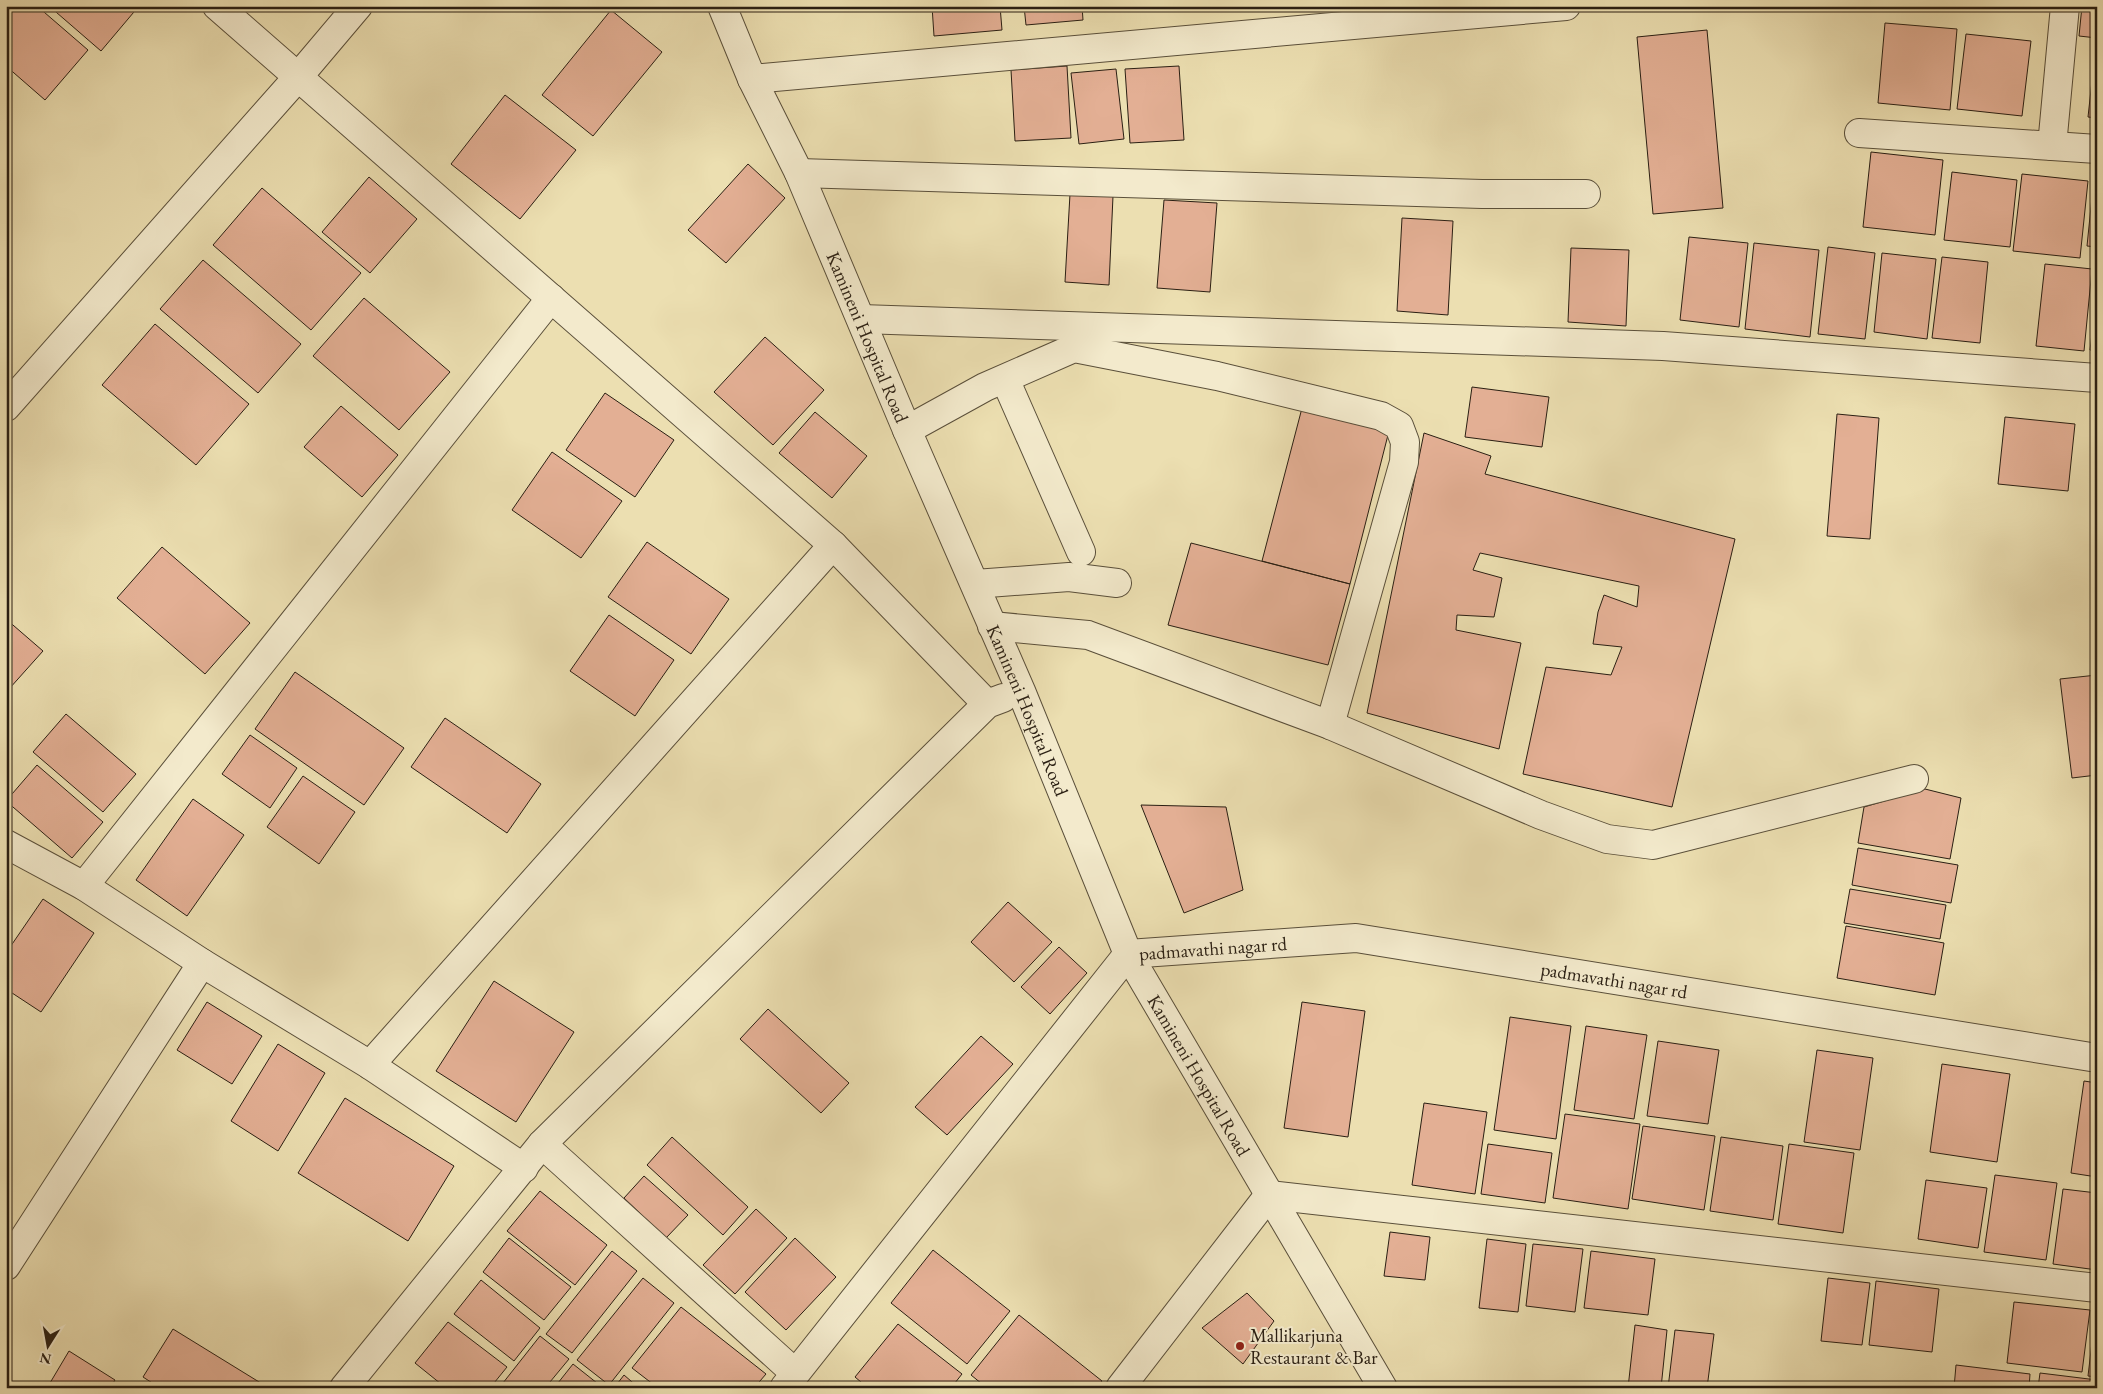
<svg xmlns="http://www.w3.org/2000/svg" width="2103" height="1394" viewBox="0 0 2103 1394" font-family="'EB Garamond',serif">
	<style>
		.building { fill: #e3af94; stroke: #2a1f13 }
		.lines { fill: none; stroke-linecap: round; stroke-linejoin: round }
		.minor-casing { stroke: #5a4f3a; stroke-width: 30 }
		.minor { stroke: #f3eacc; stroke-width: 28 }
		.poi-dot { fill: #8f2418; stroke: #f3eacc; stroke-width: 2 }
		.labels { text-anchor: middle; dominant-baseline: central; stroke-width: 4; stroke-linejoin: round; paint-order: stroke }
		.street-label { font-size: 19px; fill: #2a1f13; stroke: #f3eacc }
		.poi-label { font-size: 19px; fill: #2a1f13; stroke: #f3eacc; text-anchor: start }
	</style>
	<rect width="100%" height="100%" fill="#ecdfb1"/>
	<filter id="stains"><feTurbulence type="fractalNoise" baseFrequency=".004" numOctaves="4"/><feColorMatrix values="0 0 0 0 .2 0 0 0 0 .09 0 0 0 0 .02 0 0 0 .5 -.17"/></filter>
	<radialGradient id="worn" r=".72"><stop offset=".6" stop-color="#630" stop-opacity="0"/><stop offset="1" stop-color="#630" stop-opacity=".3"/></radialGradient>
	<path class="building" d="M6,6H37L88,50L45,100L6,66Z
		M49,6H139L101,51Z
		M932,6H1000L1002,30L934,36Z
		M1024,6H1082L1083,20L1026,25Z
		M2082,6H2097V38L2079,36Z
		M611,10L662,52L593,136L542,95Z
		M1885,23L1957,29L1950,110L1878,103Z
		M1707,30L1723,208L1653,214L1637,37Z
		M1966,34L2031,41L2022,116L1957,109Z
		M2096,44H2097V118L2088,117Z
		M1067,66L1071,138L1015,141L1011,70Z
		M1179,66L1184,140L1130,143L1125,69Z
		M1116,69L1124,139L1079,144L1071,73Z
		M505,95L576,150L520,219L451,164Z
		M1871,152L1943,160L1935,235L1863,227Z
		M748,164L785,198L726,263L688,230Z
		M1952,172L2017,180L2010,247L1944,240Z
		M2022,174L2088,181L2080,258L2013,251Z
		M369,177L417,219L370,273L322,232Z
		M2094,177L2097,178V247L2087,246Z
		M262,188L361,273L311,330L213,245Z
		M1070,194L1113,196L1109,285L1065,282Z
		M1164,200L1217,203L1210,292L1157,288Z
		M1402,218L1453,221L1448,315L1397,311Z
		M1689,237L1748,243L1739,327L1680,320Z
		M1754,243L1819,250L1810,337L1745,329Z
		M1828,247L1875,253L1865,339L1818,334Z
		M1571,248L1629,250L1626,326L1568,322Z
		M1882,253L1936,259L1927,339L1874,332Z
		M1942,257L1988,262L1980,343L1932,338Z
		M203,260L301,344L258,393L160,309Z
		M2045,264L2092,269L2084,351L2036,346Z
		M2097,292V351L2090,350Z
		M364,298L450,372L399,430L313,356Z
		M155,324L249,404L196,465L102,385Z
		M765,337L824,390L773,445L714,392Z
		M1472,387L1549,397L1542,447L1465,437Z
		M605,393L674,440L635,497L566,450Z
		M341,406L398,455L362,497L304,447Z
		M1302,408L1389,431L1350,584L1262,561Z
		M815,412L867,456L832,498L779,453Z
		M1837,414L1879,418L1870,539L1827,536Z
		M2005,417L2075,424L2068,491L1998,484Z
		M1424,433L1491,456L1485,474L1735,539L1672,807L1523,774L1546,667L1611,675L1622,647L1593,644L1598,612L1604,595L1637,607L1639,586L1480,553L1473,570L1502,578L1494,617L1457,615L1456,630L1521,643L1499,749L1367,713Z
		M552,452L622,501L581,558L512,510Z
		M647,542L729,599L691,654L608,597Z
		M1191,543L1350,584L1328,665L1168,625Z
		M162,547L250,623L205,674L117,598Z
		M609,615L674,660L635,716L570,671Z
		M6,619L43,651L9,689L6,687Z
		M295,672L404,748L364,805L255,729Z
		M2097,675V775L2072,778L2060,679Z
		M66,714L136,774L103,812L33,752Z
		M445,718L541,784L507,833L411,767Z
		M250,735L297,768L270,808L222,774Z
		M37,765L103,822L72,858L6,801Z
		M303,776L355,812L319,864L267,827Z
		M1925,789L1961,798L1950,859L1858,843L1864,807Z
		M193,799L244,835L187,916L136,880Z
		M1141,805L1226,807L1243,890L1184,913Z
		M1858,848L1958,865L1951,903L1852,885Z
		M1850,889L1946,905L1940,939L1844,923Z
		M43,899L94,933L41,1012L6,989V953Z
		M1008,902L1052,942L1014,982L971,942Z
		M1846,926L1944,943L1935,995L1837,978Z
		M1059,947L1087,973L1050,1014L1021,987Z
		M494,981L574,1032L516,1122L436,1071Z
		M207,1002L262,1036L232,1084L177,1050Z
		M1302,1002L1365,1011L1348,1137L1284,1128Z
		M768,1009L849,1083L821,1113L740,1039Z
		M1510,1017L1571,1026L1556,1139L1494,1130Z
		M1586,1026L1647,1035L1634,1119L1574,1110Z
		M981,1036L1013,1064L947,1135L915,1107Z
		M1658,1041L1719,1050L1708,1124L1647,1116Z
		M278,1044L325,1073L278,1151L231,1121Z
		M1817,1050L1873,1058L1860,1150L1804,1142Z
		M1942,1064L2010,1074L1997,1162L1930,1152Z
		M2084,1081L2097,1083V1177L2071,1173Z
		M345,1098L454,1166L408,1241L298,1173Z
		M1424,1103L1487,1112L1475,1194L1412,1185Z
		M1565,1114L1640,1124L1628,1209L1553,1198Z
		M1643,1126L1715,1136L1704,1210L1632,1199Z
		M672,1137L748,1207L723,1235L647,1165Z
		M1721,1137L1783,1146L1773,1220L1710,1211Z
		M1488,1144L1552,1153L1545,1203L1481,1194Z
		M1789,1144L1854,1153L1843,1233L1778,1224Z
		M1995,1175L2057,1183L2046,1260L1984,1252Z
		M644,1176L688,1215L666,1238L624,1198Z
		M1926,1180L1987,1188L1978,1248L1918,1239Z
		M2063,1189L2097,1193V1270L2053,1264Z
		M540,1191L607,1245L575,1285L507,1231Z
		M756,1209L787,1238L735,1294L703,1265Z
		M1390,1232L1430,1237L1425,1280L1384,1276Z
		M509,1238L571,1287L544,1320L483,1272Z
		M795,1238L836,1277L786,1330L745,1292Z
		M1487,1239L1526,1244L1518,1312L1479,1308Z
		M1533,1244L1583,1249L1575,1312L1526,1306Z
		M933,1250L1010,1311L967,1364L891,1303Z
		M612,1251L637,1271L572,1353L546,1334Z
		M1591,1251L1655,1259L1648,1315L1584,1308Z
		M643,1278L674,1303L609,1385L577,1360Z
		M1828,1278L1870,1283L1862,1345L1821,1341Z
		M481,1280L540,1328L514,1361L454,1314Z
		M1876,1281L1939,1289L1932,1352L1869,1345Z
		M1247,1293L1274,1321L1243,1364L1202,1328Z
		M2014,1302L2090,1310L2082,1372L2007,1363Z
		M681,1307L766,1374L754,1388H658L632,1368Z
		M2096,1308H2097V1377L2088,1376Z
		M1019,1315L1102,1381L1096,1388H987L971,1375Z
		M448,1322L507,1367L490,1388H446L415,1363Z
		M898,1324L962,1374L951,1388H868L855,1377Z
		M1635,1325L1667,1330L1661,1388H1628Z
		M173,1329L264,1385L262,1388H160L143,1377Z
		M1675,1330L1714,1334L1707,1388H1668Z
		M540,1336L569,1359L545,1388H499Z
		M69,1351L115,1380L110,1388H47Z
		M573,1364L602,1387V1388H554Z
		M1956,1365L2030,1374L2029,1388H1954Z
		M2040,1373L2097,1380V1388H2038Z
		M624,1375L639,1388H614Z"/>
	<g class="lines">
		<defs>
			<g id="minor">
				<path d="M217,6L833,545L987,704"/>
				<path id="s1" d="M722,6L752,79L799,173L907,430L1021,691L1128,954L1383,1388"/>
				<path d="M752,79L1566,6"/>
				<path d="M1859,133L2097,149"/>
				<path d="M2052,146L2065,6"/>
				<path d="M799,173L1482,194H1586"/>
				<path d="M861,319L1663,346L2097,378"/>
				<path d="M1005,379L1081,552"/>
				<path d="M6,407L298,77L358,6"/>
				<path d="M907,430L985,387L1074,348L1217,376L1381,416L1399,426L1405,442L1404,462L1330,725"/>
				<path d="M975,584L1069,577L1117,583"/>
				<path d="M992,626L1088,635L1330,725L1541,815L1607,839L1653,845L1914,779"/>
				<path d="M6,844L84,886L202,963L370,1065L524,1168"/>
				<path d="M84,886L551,298"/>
				<path d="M370,1065L833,545"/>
				<path d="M542,1144L795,1373"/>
				<path d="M6,1266L202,963"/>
				<path d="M344,1388L542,1144L987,704L1003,698"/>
				<path id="s2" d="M784,1388L1128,954L1356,938L2097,1058"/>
				<path d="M1120,1388L1269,1195L2097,1288"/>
			</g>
		</defs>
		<use href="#minor" class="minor-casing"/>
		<use href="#minor" class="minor"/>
	</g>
	<circle class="poi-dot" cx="1240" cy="1346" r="5"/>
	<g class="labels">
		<g class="street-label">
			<text stroke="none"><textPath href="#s1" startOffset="362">Kamineni Hospital Road</textPath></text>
			<text stroke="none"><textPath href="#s1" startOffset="768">Kamineni Hospital Road</textPath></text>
			<text stroke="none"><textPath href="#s2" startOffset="639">padmavathi nagar rd</textPath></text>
			<text stroke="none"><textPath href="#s2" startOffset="1044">padmavathi nagar rd</textPath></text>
			<text stroke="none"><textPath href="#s1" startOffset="1172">Kamineni Hospital Road</textPath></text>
		</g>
		<g class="poi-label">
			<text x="1250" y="1335">Mallikarjuna<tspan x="1250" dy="22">Restaurant &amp; Bar</tspan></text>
		</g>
	</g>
	<rect width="2103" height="1394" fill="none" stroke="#ecdfb1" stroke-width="25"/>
	<rect x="8" y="8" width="2088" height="1379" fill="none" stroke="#2a1f13" stroke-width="2.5"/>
	<rect x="12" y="12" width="2078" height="1369" fill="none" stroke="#2a1f13"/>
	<g transform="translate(48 1346) rotate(191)" stroke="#f3eacc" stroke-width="4" paint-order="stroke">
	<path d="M0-4L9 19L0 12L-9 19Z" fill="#2a1f13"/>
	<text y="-8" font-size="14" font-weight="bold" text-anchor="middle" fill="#2a1f13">N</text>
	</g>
	<rect width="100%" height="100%" filter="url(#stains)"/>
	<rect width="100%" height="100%" fill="url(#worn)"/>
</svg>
